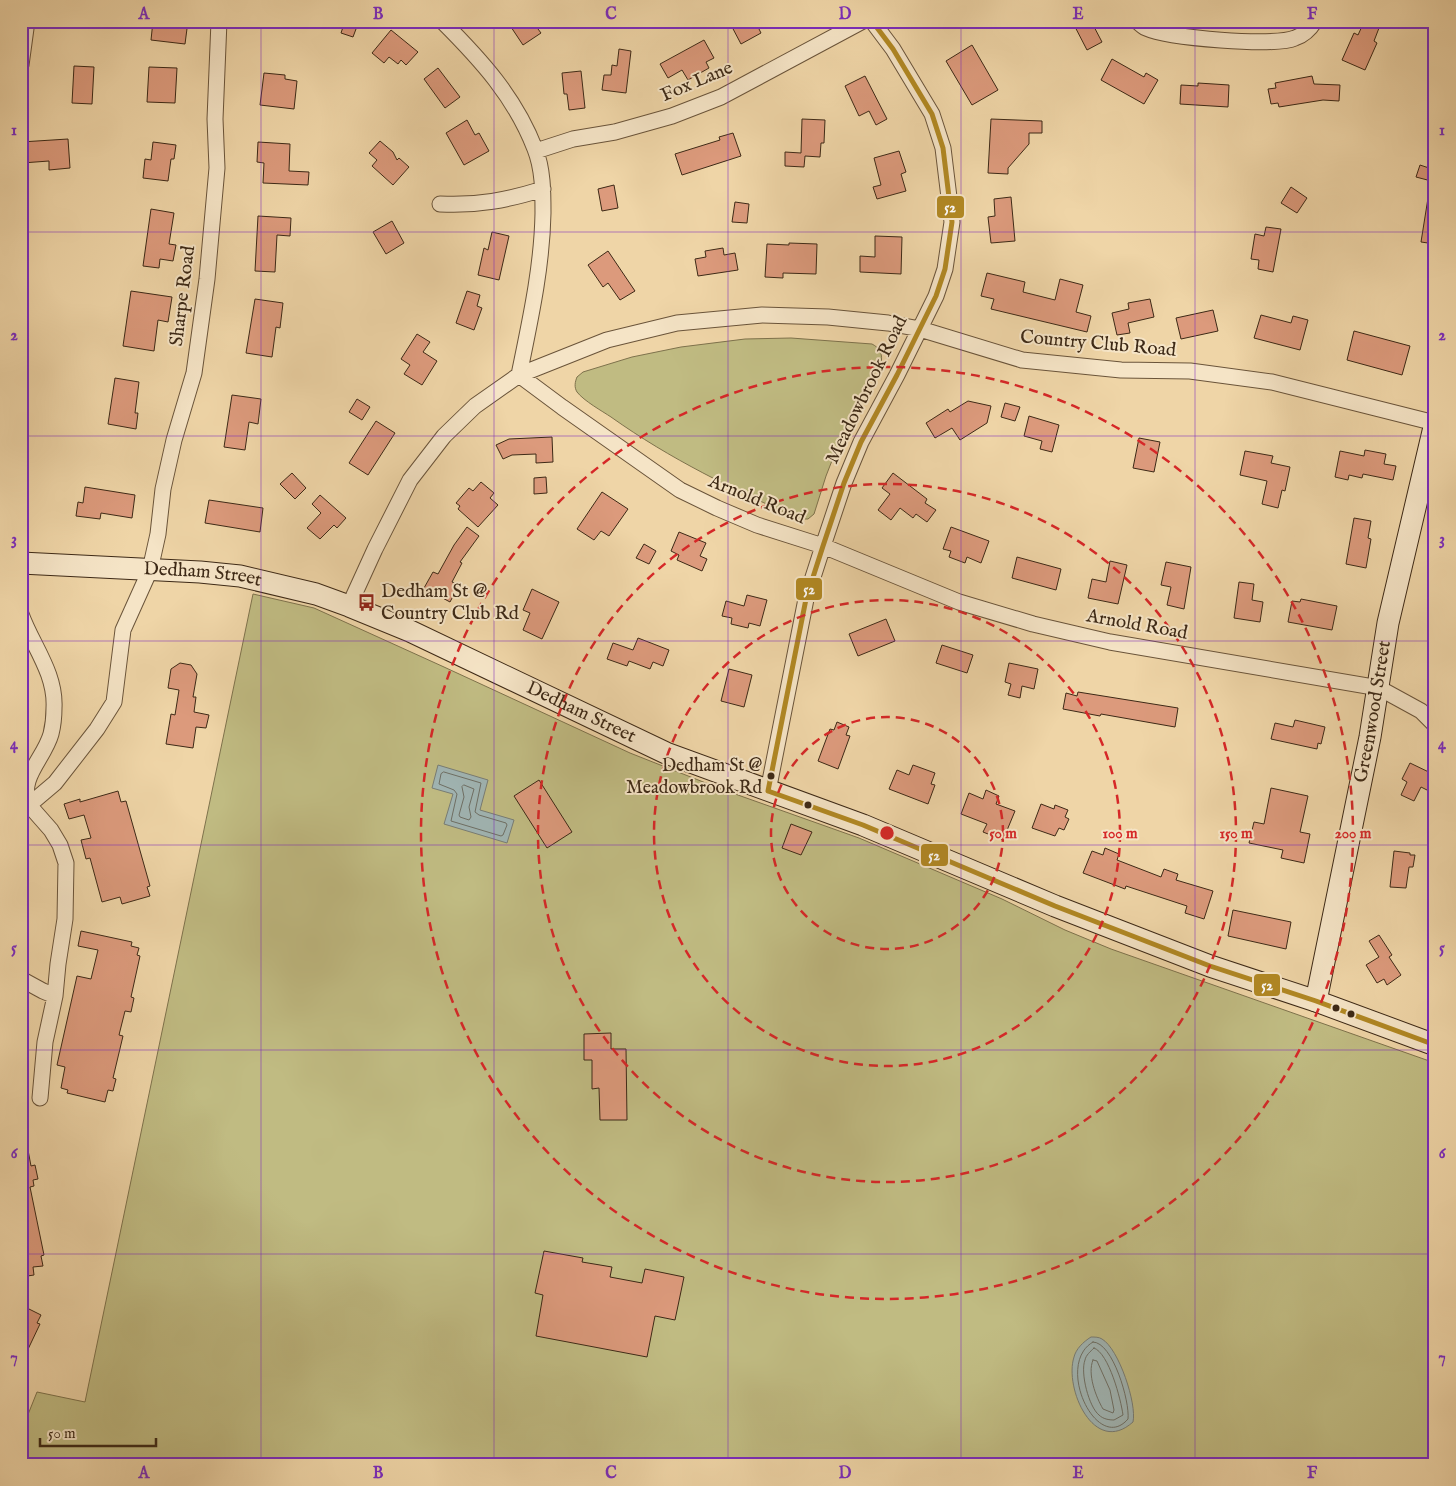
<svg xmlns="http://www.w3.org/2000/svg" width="1456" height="1486" viewBox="0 0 1456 1486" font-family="'IM FELL English',serif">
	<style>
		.green { fill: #c0bb82; stroke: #7e724c }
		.water { fill: #a0b5b4; stroke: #787d75 }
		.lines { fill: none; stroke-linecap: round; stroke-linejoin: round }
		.shore { stroke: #6e6f65; stroke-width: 1 }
		.building { fill: #dc9a7c; stroke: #3d2916 }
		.street-casing { stroke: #6a543a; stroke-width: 17 }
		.secondary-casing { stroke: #3d2916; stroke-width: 23 }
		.street { stroke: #f5e4c6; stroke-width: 15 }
		.secondary { stroke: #f5e4c6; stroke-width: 21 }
		.bus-1-casing { stroke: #f5e4c6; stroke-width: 9 }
		.bus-1 { stroke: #b18823; stroke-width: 5 }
		.grid { fill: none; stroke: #7b2cbf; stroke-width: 1; stroke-opacity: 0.55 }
		.ring { fill: none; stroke: #d62828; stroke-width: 2.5; stroke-dasharray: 9 6 }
		.bus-dot { fill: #3d2916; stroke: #f5e4c6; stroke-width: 2 }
		.labels { text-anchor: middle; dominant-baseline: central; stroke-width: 4; stroke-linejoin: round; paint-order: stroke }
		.bus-label { font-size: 18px; fill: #3d2916; stroke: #f5e4c6; text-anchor: end }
		.street-label { font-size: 19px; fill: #3d2916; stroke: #f5e4c6 }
		.poi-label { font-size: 19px; fill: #3d2916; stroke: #f5e4c6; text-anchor: start }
		.centre { fill: #d62828; stroke: #f5e4c6; stroke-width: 2.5 }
		.ring-label { font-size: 15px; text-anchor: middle; font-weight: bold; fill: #d62828; stroke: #f5e4c6; stroke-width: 4; stroke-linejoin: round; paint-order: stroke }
		.line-badge { stroke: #f5e4c6; stroke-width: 2 }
		.badge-label { font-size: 14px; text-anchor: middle; font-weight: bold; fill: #fff }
		.neatline { fill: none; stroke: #7b2cbf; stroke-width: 2 }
		.grid-label { font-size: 16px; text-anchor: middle; font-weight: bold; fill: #7b2cbf }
	</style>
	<rect width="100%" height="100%" fill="#efd5a7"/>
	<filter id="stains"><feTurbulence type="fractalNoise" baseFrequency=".004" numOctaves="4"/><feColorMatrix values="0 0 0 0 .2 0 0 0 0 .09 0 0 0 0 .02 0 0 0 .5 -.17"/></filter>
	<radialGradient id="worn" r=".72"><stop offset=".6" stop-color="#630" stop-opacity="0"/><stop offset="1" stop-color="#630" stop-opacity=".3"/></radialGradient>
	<path class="green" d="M791,338L872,344C880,348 883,355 881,363L857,403L842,435L826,476L814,514L808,519H800C734,490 670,459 611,417C602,411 584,401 577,392C574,387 575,382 577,377L583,372L632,357L681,347L745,339Z
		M253,594L314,608L444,667L630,753L721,789L859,838L1002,899L1065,930L1111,949L1435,1063V1465H21V1432L37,1392L85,1402Z"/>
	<path class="water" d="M438,765L488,780L480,810L514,820L507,843L444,824L453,794L432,788Z
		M1091,1337C1095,1337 1099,1337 1102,1339C1119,1349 1137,1404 1133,1422C1094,1457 1064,1388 1074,1357C1076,1349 1083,1342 1091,1337Z"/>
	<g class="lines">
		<path class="shore" d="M444,772L481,783L475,812L479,815L506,823L507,825L503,835L501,836L451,821L457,794L454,790L439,784L441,774Z
			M464,785L474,789L469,807L471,817L469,820L460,817L459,815L464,797L462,787Z
			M1093,1342C1113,1342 1130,1402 1128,1419C1097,1455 1054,1364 1093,1342Z
			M1094,1348C1109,1353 1121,1400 1123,1415L1114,1420C1109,1420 1103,1419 1099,1415C1089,1407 1080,1373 1085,1360C1086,1355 1090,1352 1094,1348Z
			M1093,1360L1097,1361L1110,1390L1114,1410L1113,1413L1103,1409C1096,1397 1087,1374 1093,1360Z"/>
	</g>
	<path class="building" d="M153,21H188L185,44L151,40Z
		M345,21H359L353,37L341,33Z
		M507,21H532L541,33L523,45Z
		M738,21H755L761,33L741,44L731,25Z
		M1072,21H1091L1102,42L1087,50Z
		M1364,22L1379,28L1374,41L1377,43L1365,70L1342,60L1354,33L1358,35Z
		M391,30L418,52L406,65L401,60L398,64L389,57L384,63L372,53Z
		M704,40L714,58L706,62L709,68L688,80L682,70L668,78L660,64Z
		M972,45L998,90L972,105L946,61Z
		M619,49L631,51L626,93L602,90L604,75H611L612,65L617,66Z
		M1112,59L1144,77L1146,73L1158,80L1144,104L1101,80Z
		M74,66L94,67L92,104L72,103Z
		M149,67L177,68L175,103L147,102Z
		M438,68L460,97L445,108L424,79Z
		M581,71L585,108L569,110L567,94H564L562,73Z
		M264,73L285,75V79L297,81L294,109L260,105Z
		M865,76L887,119L876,125L869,111L859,116L845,86Z
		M1312,76L1314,84L1340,85L1339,101L1323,100L1279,107L1278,103L1271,104L1268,89L1276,88L1275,83Z
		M1198,83L1229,85L1228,107L1180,104L1181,85L1198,86Z
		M802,119L825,120L824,143H821L820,157L805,156L804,167L785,166V152L801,153Z
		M991,119L1042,121V133H1029V144L1008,168V174L988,173Z
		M467,120L475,135L479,133L489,151L464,165L446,133Z
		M733,133L741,156L682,175L675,154L720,140L719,137Z
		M68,139L70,168L49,170V161L22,163L21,142Z
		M380,141L393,152L397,160L399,158L409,167L393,185L372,166L377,160L369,153Z
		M153,142L176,145L174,159H171L168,181L143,178L145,159L151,160Z
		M258,142L290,144L289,171L309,172L308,185L263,183L264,163L257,162Z
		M899,151L906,172L901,174L906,191L877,199L873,187L881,185L874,158Z
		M1420,165L1435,170V182L1416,177Z
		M614,185L618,208L602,211L598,189Z
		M1291,187L1307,198L1297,213L1281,203Z
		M1011,197L1015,241L991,243L988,217L995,216L994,199Z
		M1428,198L1435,199V244L1421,242Z
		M735,202L749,204L747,223L732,222Z
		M151,209L174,213L169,244L176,245L173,261L160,259L159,268L143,266Z
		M258,216L291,218L290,236L277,235L275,272L255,271Z
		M392,221L404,243L386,254L373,232Z
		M1266,227L1281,229L1273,272L1258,269L1259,260L1251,259L1255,234L1264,236Z
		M492,232L509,236L499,280L478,275L484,248L488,250Z
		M875,236L902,237L901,274L860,272V256L875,257Z
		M789,243L817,244L816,274L783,273V278L765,277L767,244L789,245Z
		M723,248L724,255L735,253L738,270L698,276L695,259L706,257L705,251Z
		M608,251L635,291L620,300L608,283L603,287L588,265Z
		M987,273L1025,282L1023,292L1055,300L1060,279L1083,285L1076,312L1091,316L1087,332L991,309L994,299L981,296Z
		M131,291L172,297L168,322L158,320L154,351L123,346Z
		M467,291L480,295L477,306L482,308L474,330L456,323Z
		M255,299L283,303L280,328L276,327L272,357L246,353Z
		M1150,299L1154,317L1128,323L1130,333L1117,335L1112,313L1129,309L1128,303Z
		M1213,310L1218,331L1181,339L1176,318Z
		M1261,315L1291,323L1293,316L1308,320L1300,350L1254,338Z
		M1354,331L1410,346L1402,375L1347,360Z
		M417,334L430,342L423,352L437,361L422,385L404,374L410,365L401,359Z
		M115,378L139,382L135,413H138L136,429L108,424Z
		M232,395L261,399L258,424L249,422L245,450L224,447Z
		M357,399L370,407L362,420L349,412Z
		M968,401L991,406L987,423L960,440L952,428L935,438L926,423L948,409L950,412Z
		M1005,403L1020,407L1015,421L1001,417Z
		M1029,416L1059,425L1052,452L1040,449L1042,441L1024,436Z
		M376,421L395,433L368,475L349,463Z
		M552,437L553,462L536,463V454L512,455L503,459L496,445L509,439Z
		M1139,438L1160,442L1154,472L1133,468Z
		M1365,450L1386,454L1384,464L1396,466L1393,480L1363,474L1362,478L1349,475L1348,480L1335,477L1340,451L1364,456Z
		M1245,451L1273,456L1271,463L1290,467L1285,491L1282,490L1278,508L1262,504L1267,481L1240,475Z
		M292,473L306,488L295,499L280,484Z
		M893,473L927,499L925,503L936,510L927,522L916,514L913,518L900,508L891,520L878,510L890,494L882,488Z
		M546,477L547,493L534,494V478Z
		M481,482L494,493L490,498L498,505L478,527L458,509L460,506L456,503L469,488L473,491Z
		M85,487L135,495L132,518L101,513L100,519L76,516L78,502L83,503Z
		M602,492L628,509L609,536L601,531L594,540L577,529Z
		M320,495L346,518L337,528L334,525L320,539L307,528L321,513L312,504Z
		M209,500L263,508L260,532L205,523Z
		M1354,518L1371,521L1368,538L1371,539L1366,568L1346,564Z
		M467,527L479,536L460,562L462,563L452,582L459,585L450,602L424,588L433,572L438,574L454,545Z
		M951,527L989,541L981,563L967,557L965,563L949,557L951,551L943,549Z
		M679,532L706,543L700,556L707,559L702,571L677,560L679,555L671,551Z
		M644,544L656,551L649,564L636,558Z
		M1017,557L1061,569L1056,590L1012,578Z
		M1110,561L1127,565L1118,604L1088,598L1092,579L1106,582Z
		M1166,562L1191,567L1184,609L1167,605L1171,587L1161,585Z
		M1239,582L1254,584L1252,600L1263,602L1260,622L1234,618Z
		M532,589L559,602L542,639L523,630L530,613L523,610Z
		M747,595L767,600L760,626L749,623L748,628L731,624L732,618L722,616L726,601L744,606Z
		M1301,599L1337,606L1332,630L1288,622L1292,601L1300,602Z
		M886,619L895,641L858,656L849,634Z
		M638,638L669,650L663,666L653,662L650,669L629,661L627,666L607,659L613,643L633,650Z
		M942,645L973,655L967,673L936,663Z
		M180,663L191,665L197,674L193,697H196L194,712L209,715L206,728L196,727L193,748L166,744L171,714L175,715L179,690L168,688L171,669Z
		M1009,663L1038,669L1034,689L1022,686L1020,698L1008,695L1011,684L1005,682Z
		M729,669L752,675L744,707L721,701Z
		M1078,692L1178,708L1175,727L1101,714L1100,716L1063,709L1066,693L1077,696Z
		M1295,720L1325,727L1321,744L1318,743L1317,749L1271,739L1275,723L1293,727Z
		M837,722L849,727L846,735L850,736L838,769L818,761L830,729L834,730Z
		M1410,763L1435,775V794L1421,787L1414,801L1401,795L1407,782L1402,779Z
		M913,765L935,773L931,784L935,785L928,804L889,789L897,770L909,775Z
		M539,780L572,832L547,848L514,796Z
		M1271,788L1308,796L1300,832L1310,834L1304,863L1281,858L1283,850L1249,843L1254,822L1264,824Z
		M986,790L999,796L996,804L1015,811L1003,840L983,832L987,824L961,814L969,793L983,799Z
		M118,791L121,802L126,801L150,886L147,887L150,896L122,904L120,897L102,902L90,858L86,859L81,840L91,838L84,815L69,819L64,804L80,799V802Z
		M1041,804L1054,809L1055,805L1068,810L1065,817L1069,819L1064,830L1059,828L1055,836L1032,828Z
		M791,824L812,832L801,855L782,848Z
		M1105,848L1119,854L1117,860L1161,877L1164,869L1178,874L1176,880L1213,891L1204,919L1185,913L1187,906L1126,886L1125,889L1083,873L1092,851L1103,855Z
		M1394,851L1410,853V855H1415L1413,867H1409L1406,888L1390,887Z
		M1233,910L1291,922L1286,949L1228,936Z
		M81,931L132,942L131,946L139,948L137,955L140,956L131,997L134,998L131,1012L125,1011L119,1035L123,1036L113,1078L116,1079L113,1091L108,1090L105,1102L67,1093L68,1090L61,1088L65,1067L57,1065L77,976L91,979L98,950L78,946Z
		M1379,935L1392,955L1389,957L1401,975L1387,985L1384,979L1377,983L1366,965L1379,957L1369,941Z
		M611,1033V1049H626L627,1120H600L599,1088L592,1089V1060H584V1034Z
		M21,1150H28L31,1166L35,1165L38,1179L33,1180L34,1186L30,1187L44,1255L41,1256L43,1266L33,1267L34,1275L21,1277Z
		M544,1251L583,1258L582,1262L612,1267L610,1277L642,1283L645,1269L684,1277L675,1320L655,1316L647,1357L536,1336L543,1295L535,1293Z
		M21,1305L41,1315L37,1323L40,1324L21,1364Z"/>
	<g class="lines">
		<defs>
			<path id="street" d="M442,21C481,60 515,97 535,149C543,169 543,192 543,213C542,268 530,321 519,375L562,407L680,490L717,508L757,525L823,546L959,602L1033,624L1110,642L1379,688L1421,711L1435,725
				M1137,21C1140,24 1143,27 1146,28C1168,38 1274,47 1295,38C1304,35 1310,29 1315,21
				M21,65L27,21
				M536,151L573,139L615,132L672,116L721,97L863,21
				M440,204C477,206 508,200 543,189
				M349,606L375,549L410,480L444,436L475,406L519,375L607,340L677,323L762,315L828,317L888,323L920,329L1022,360L1121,370L1190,371L1272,382L1435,423
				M21,614C32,645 56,673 54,708C54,716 53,726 51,734C44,759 18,778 29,805L55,783L97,729L114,702L123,630L150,570L158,534L163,489L174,440L194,373L207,279L217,168L215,119L219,21
				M768,791L806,599L823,546L844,483L861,442L897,375L936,296L945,269L952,222L943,148L932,114L893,49L872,21
				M22,810L29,805L51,830L60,845L66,863L65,919L58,964L55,996L45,1042L40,1098
				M21,979L43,991L55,996"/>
			<g id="secondary">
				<path id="s1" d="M21,563L200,572L240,576L316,594L349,606L410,631L666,753L863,825L1055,906L1210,966L1316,1001L1435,1045"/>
				<path id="s2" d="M1316,1001L1370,737L1388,623L1435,423"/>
			</g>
		</defs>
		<use href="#street" class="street-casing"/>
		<use href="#secondary" class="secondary-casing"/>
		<use href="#street" class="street"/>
		<use href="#secondary" class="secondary"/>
		<defs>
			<path id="bus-1" d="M768,791L806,599L823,546L844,483L861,442L897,375L936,296L945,269L952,222L943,148L932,114L893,49L872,21
				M768,791L863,825L1055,906L1210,966L1316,1001L1435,1045"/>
		</defs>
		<use href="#bus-1" class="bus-1-casing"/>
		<use href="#bus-1" class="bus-1"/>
	</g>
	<path class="grid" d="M261,21V1465M494,21V1465M728,21V1465M961,21V1465M1195,21V1465M21,232H1435M21,436H1435M21,641H1435M21,845H1435M21,1050H1435M21,1254H1435"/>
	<g class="ring">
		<circle cx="887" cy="833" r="116"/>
		<circle cx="887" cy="833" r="233"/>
		<circle cx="887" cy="833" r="349"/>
		<circle cx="887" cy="833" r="466"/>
	</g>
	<defs>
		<symbol id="bus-bare" viewBox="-9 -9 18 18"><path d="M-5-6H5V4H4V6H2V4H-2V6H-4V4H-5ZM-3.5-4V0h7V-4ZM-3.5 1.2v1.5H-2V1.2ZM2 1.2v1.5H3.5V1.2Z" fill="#8f2418" stroke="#f5e4c6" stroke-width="2.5" paint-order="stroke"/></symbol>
	</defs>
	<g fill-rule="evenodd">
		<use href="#bus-bare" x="354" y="590" width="25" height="25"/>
	</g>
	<g class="bus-dot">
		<circle cx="771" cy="776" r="4.5"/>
		<circle cx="808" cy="805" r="4.5"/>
		<circle cx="1336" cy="1008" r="4.5"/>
		<circle cx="1351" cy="1014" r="4.5"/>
	</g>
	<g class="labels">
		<g class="bus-label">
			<text x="762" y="766">Dedham St @<tspan x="762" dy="22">Meadowbrook Rd</tspan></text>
		</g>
		<g class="street-label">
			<text transform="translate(697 82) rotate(-23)">Fox Lane</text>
			<text transform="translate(183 296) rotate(-83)">Sharpe Road</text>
			<text transform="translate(1098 344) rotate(5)">Country Club Road</text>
			<text transform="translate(867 390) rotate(-64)">Meadowbrook Road</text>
			<text transform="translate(757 500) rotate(22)">Arnold Road</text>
			<text stroke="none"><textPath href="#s1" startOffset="182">Dedham Street</textPath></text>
			<text transform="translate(1137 625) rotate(10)">Arnold Road</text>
			<text stroke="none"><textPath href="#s2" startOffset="295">Greenwood Street</textPath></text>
			<text stroke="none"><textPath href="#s1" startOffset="588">Dedham Street</textPath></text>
		</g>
		<g class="poi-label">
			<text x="381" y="592">Dedham St @<tspan x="381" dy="22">Country Club Rd</tspan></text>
		</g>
	</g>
	<circle cx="887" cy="833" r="8" class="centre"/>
	<g class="ring-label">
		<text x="1003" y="838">50 m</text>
		<text x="1120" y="838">100 m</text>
		<text x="1236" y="838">150 m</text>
		<text x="1353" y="838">200 m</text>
	</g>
	<g class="line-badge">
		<rect x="936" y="195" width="29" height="24" rx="5" fill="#b18823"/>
		<rect x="795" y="577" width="28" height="24" rx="5" fill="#b18823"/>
		<rect x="920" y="843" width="29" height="24" rx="5" fill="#b18823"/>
		<rect x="1253" y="973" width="28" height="24" rx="5" fill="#b18823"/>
	</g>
	<g class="badge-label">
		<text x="950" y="212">52</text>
		<text x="809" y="594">52</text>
		<text x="934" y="860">52</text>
		<text x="1267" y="990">52</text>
	</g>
	<rect width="1456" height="1486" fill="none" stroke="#efd5a7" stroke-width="55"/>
	<path d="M40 1438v8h116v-8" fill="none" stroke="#3d2916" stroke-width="2.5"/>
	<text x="48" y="1438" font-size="15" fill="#3d2916" stroke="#f5e4c6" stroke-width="4" paint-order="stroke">50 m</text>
	<rect x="28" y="28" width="1400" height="1430" class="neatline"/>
	<g class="grid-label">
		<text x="144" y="19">A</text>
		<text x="378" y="19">B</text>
		<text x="611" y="19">C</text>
		<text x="845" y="19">D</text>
		<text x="1078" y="19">E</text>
		<text x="1312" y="19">F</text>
		<text x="14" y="135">1</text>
		<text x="1442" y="135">1</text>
		<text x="14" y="340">2</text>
		<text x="1442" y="340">2</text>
		<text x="14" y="544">3</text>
		<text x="1442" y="544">3</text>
		<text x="14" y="749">4</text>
		<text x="1442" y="749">4</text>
		<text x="14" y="953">5</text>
		<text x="1442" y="953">5</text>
		<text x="14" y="1158">6</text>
		<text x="1442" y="1158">6</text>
		<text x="14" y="1362">7</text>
		<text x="1442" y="1362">7</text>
		<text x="144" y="1478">A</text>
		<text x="378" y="1478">B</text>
		<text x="611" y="1478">C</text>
		<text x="845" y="1478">D</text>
		<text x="1078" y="1478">E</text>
		<text x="1312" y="1478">F</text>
	</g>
	<rect width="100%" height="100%" filter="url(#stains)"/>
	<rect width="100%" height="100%" fill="url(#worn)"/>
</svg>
